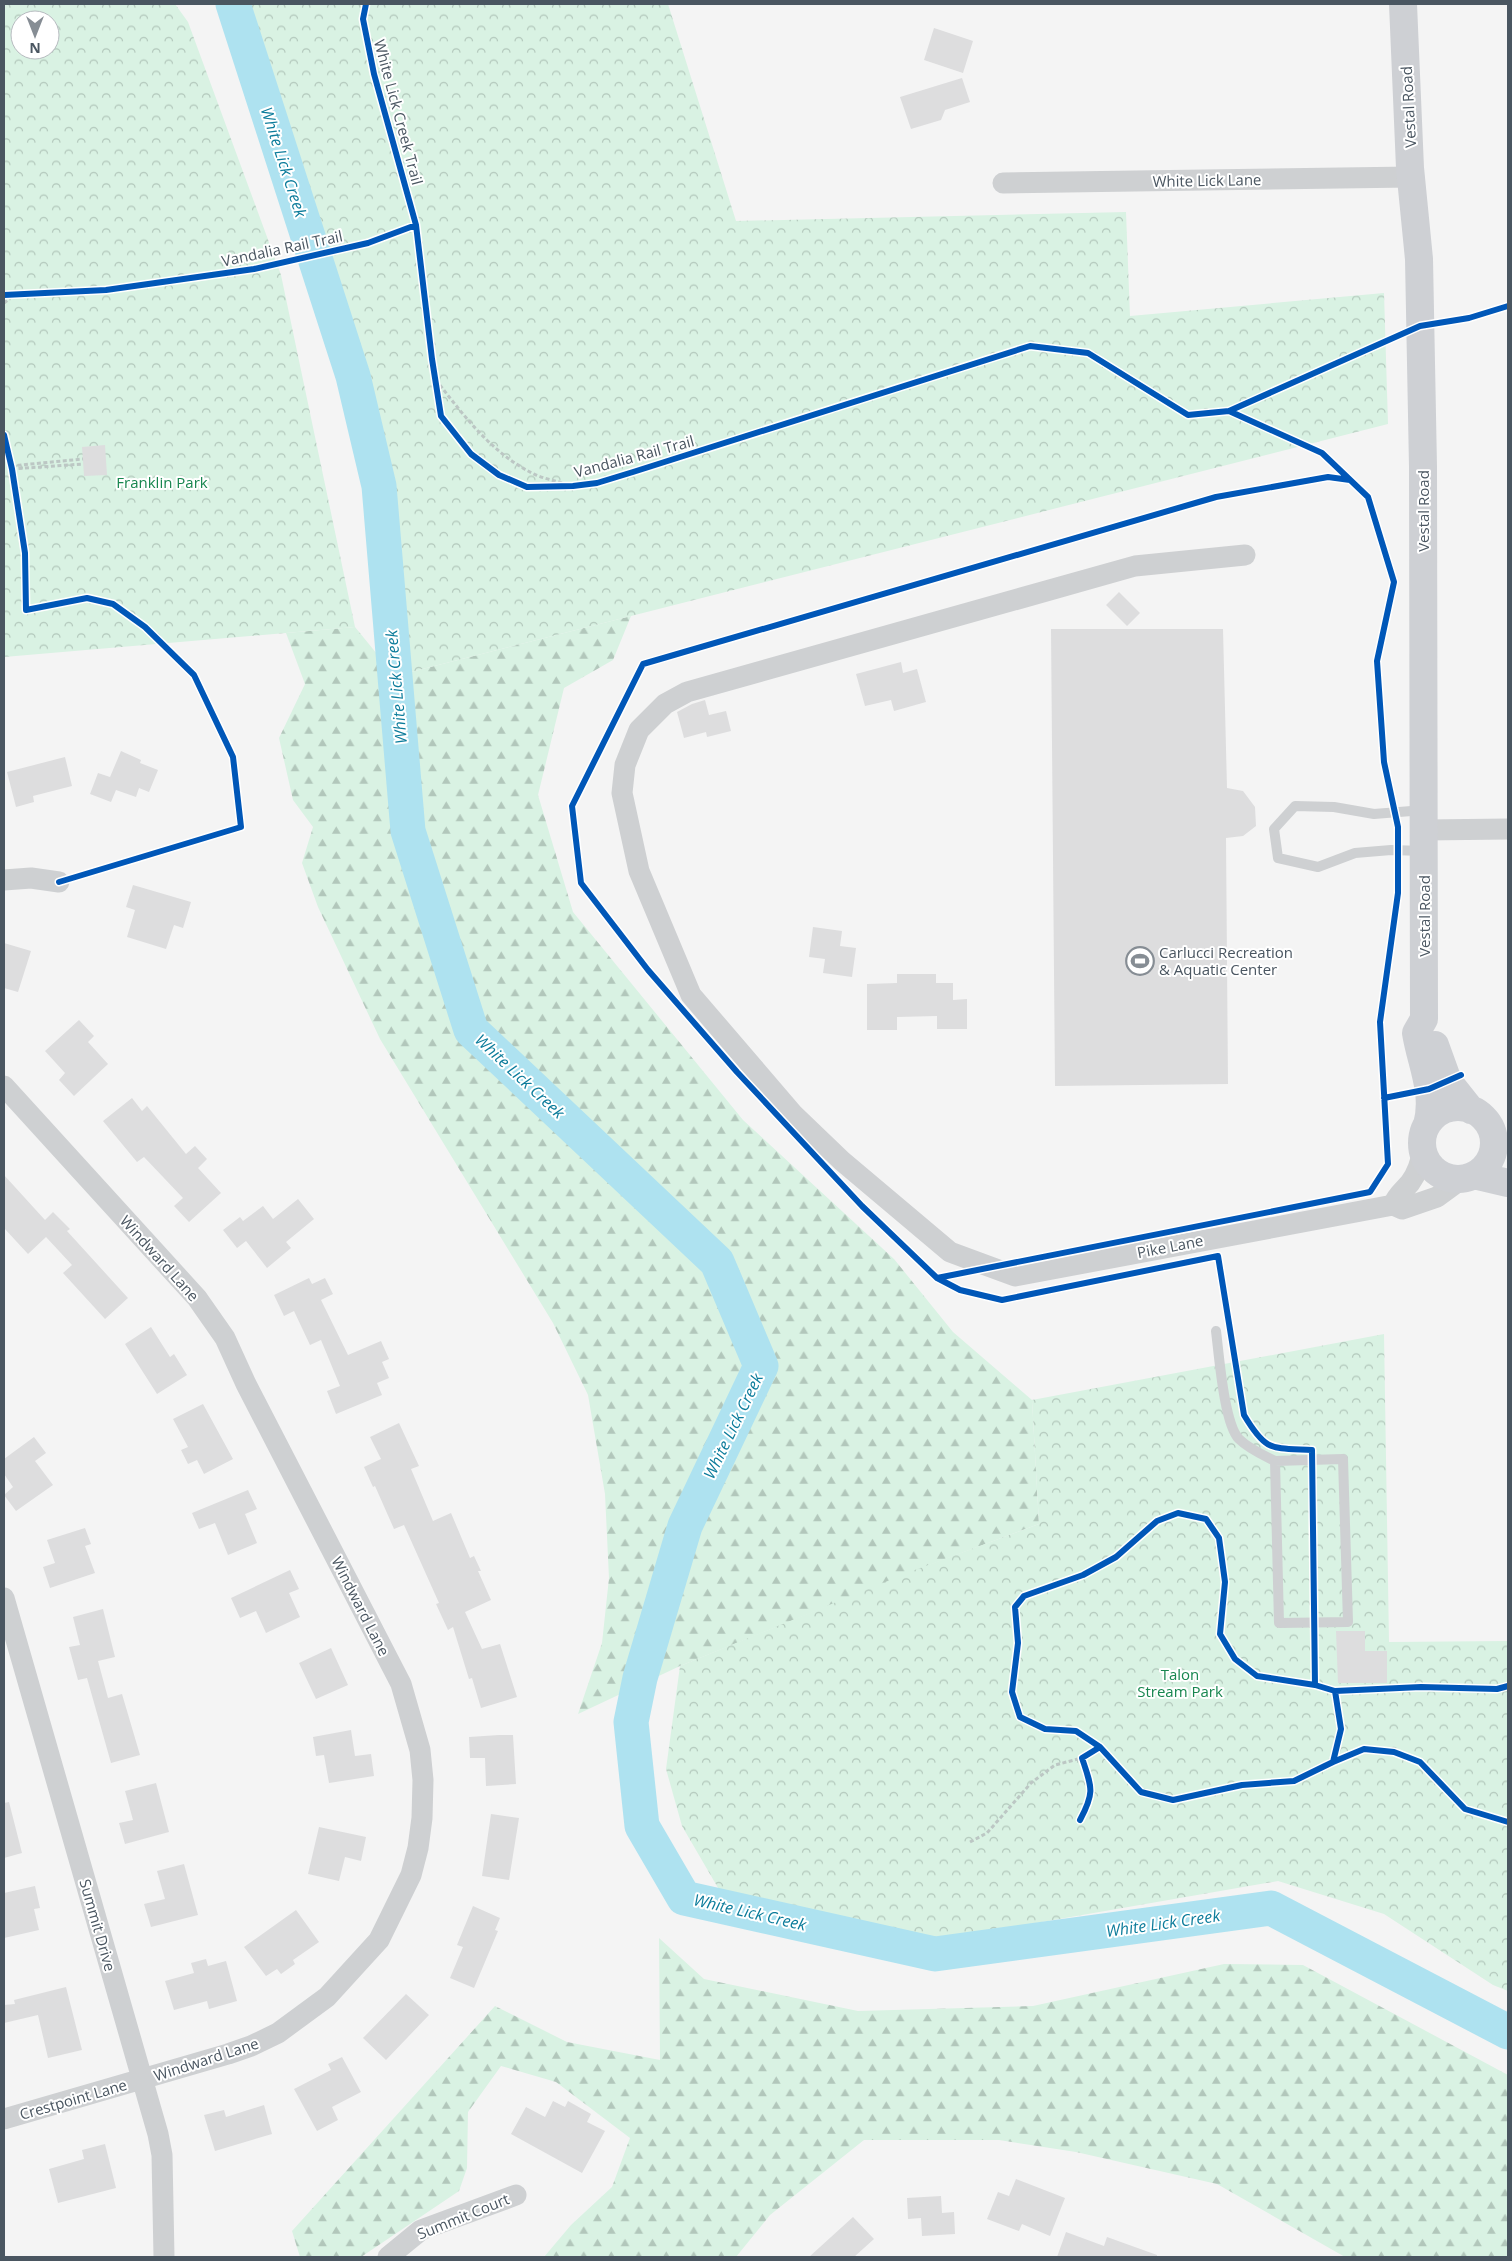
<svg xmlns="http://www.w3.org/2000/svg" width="1512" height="2261" viewBox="0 0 1512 2261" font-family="'Open Sans',sans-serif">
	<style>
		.forest { fill: url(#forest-firs) }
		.park { fill: url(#park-crowns); fill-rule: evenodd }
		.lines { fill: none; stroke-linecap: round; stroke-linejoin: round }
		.river { stroke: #aee2f0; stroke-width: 35 }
		.building { fill: #ddddde }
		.path { stroke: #bcc7c4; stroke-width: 3; stroke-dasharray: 4 2.5; stroke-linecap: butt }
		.lane { stroke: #ced0d2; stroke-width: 10 }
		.street { stroke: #ced0d2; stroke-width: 21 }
		.secondary { stroke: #ced0d4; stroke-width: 28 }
		.cycleway-casing { stroke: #fff; stroke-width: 9 }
		.cycleway { stroke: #0057b8; stroke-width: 6 }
		.labels { text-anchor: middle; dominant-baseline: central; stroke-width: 4; stroke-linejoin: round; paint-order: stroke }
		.street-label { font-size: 15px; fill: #4a5661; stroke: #fff }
		.park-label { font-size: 15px; fill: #17864f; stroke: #fff }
		.poi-label { font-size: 15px; fill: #4a5661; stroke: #fff; text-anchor: start }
		.water-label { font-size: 16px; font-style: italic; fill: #0c7c9b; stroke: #fff }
	</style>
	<defs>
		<pattern id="forest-firs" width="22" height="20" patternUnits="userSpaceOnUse" patternTransform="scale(1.25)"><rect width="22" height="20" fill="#d9f2e3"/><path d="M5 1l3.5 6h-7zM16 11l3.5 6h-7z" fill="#b2c7bb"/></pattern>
		<pattern id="park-crowns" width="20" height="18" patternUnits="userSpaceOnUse" patternTransform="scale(1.25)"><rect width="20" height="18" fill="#d9f2e3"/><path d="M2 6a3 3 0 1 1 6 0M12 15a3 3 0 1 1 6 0" fill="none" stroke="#b2c7bb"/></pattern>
	</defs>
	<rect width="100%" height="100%" fill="#f4f4f4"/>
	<path class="forest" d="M631,616L613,660L564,688L538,795L573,912L743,1120L894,1259L953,1332L1032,1400L1039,1524L932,1564L680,1666L578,1714L602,1643L609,1578L605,1494L588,1395L553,1323L380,1039L318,907L302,863L313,827L293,800L279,738L305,684L286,633L355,627L395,676Z
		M659,1938L704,1979L858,2011L1033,2006L1224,1964L1303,1965L1508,2075V2257H1345L1217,2184L1076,2152L999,2140H864L770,2215L736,2257H544L571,2225L612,2187L630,2138L556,2082L501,2066L468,2112L467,2168L459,2191L361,2257H300L292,2231L495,2006L567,2042L660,2060Z"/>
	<path class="park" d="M4,4H175L188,22L281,275L355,627L4,657ZM20,20H50V50H20Z
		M233,4H668L736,221L1126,212L1130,316L1384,293L1388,424L395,676L379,486L353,376Z
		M1384,1334L1389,1642L1508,1641V1991L1493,1985L1384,1914L1278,1881L939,1940L822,1918L721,1893L682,1826L666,1769L680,1666L912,1571L1039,1524L1032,1400Z"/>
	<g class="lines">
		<path class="river" d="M233,4L353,376L379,486L408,831L471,1030L717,1262L761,1366L685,1526L640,1678L631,1722L642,1826L684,1898L935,1954L1271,1908L1508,2032"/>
	</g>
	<path class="building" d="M934,28L973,41L963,73L924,60Z
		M962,78L970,102L945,110L941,120L911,129L900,97Z
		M105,445L107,475L84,476L82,447Z
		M1119,592L1140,613L1127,626L1106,605Z
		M1051,629H1223L1227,788L1243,791L1255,807L1256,826L1243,836L1226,838L1228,1084L1055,1086Z
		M901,662L903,673L917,669L926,702L894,711L891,700L865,706L856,674Z
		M705,700L709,715L726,711L731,731L707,737L706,732L684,738L677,712L692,704Z
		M121,751L141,760L140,763L158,770L149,792L139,788L136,797L116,790L111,802L90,794L98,773L110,777Z
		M65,757L72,786L33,796L34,802L16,807L7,772Z
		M133,885L191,902L183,928L174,925L166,949L127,937L135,910L126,907Z
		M813,927L842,931L840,946L856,948L852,977L823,973L825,959L809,957Z
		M4,943L31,951L18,992L4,988Z
		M897,974H936V983H953V1000L967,999V1029H937V1016L897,1017V1030H867V984L897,983Z
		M79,1020L94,1036L88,1042L108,1064L74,1096L59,1080L65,1073L45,1051Z
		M132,1098L142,1111L147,1106L186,1154L195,1146L207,1159L198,1168L221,1193L189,1222L174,1206L183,1198L144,1157L137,1162L103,1121Z
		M4,1175L45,1220L53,1212L70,1229L67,1231L128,1298L105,1319L63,1273L72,1265L46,1237L28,1254L4,1228Z
		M298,1199L314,1219L286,1242L291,1248L267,1268L246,1241L237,1248L223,1230L240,1217L243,1221L263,1206L273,1219Z
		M309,1278L312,1284L325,1278L333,1294L321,1300L348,1355L381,1341L389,1359L382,1362L389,1378L377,1383L382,1395L336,1414L327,1391L340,1386L321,1340L310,1345L294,1311L284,1316L274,1295Z
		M151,1327L170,1357L174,1354L187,1375L157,1394L125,1344Z
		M203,1404L233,1459L204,1474L197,1460L188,1464L181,1450L188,1447L173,1419Z
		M399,1423L419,1466L411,1469L433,1521L451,1513L470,1558L474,1556L481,1571H478L491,1600L465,1612L482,1649L500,1644L517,1697L481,1708L472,1678L469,1679L453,1627L448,1630L436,1604L439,1603L404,1525L394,1529L375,1486L373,1487L364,1467L381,1459L370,1437Z
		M34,1437L46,1453L35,1461L53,1485L16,1511L4,1495L13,1487L4,1474V1459Z
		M248,1490L257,1509L245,1514L257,1543L228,1555L215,1523L199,1529L192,1513Z
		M85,1528L91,1544L85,1546L95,1573L50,1588L43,1567L55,1563L47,1540Z
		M290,1570L299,1589L289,1593L300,1617L266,1633L256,1611L240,1618L231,1598Z
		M103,1609L115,1657L98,1661L108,1698L122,1694L140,1755L111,1763L87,1678L78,1680L69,1647L80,1645L73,1617Z
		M1336,1631H1365V1651H1387V1683H1338Z
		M331,1648L348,1685L316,1699L299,1663Z
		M351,1730L355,1756L371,1754L374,1776L329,1783L324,1755L316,1756L313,1737Z
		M499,1735H513L516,1784L486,1786L485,1758H470L469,1737Z
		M156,1783L169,1832L125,1844L119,1823L133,1820L125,1791Z
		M9,1802L22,1853L4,1858V1803Z
		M491,1814L519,1818L509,1880L482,1876Z
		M319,1827L366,1837L361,1861L345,1857L339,1881L308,1874Z
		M184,1864L198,1915L151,1927L144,1904L165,1899L157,1871Z
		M35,1886L40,1908L34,1909L39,1930L4,1938V1893Z
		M473,1906L500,1918L495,1930L498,1931L474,1988L450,1978L463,1947L457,1945Z
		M296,1910L319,1942L293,1960L295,1964L281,1974L277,1969L266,1976L244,1947Z
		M206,1959L208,1966L226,1961L237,2001L209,2009L207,2001L174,2010L165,1981L194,1973L191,1963Z
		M66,1987L82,2050L48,2058L38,2015L4,2023V2005L15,2004L14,2000Z
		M406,1994L429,2015L386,2060L363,2038Z
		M342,2057L361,2092L332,2107L338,2120L317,2131L294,2089L331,2070L328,2064Z
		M553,2101L565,2107L568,2101L591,2114L587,2122L605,2131L582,2173L511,2134L526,2107L545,2117Z
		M264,2105L272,2134L215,2151L204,2115L224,2110L226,2117Z
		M105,2144L116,2188L58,2203L49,2169L84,2159L82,2150Z
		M1016,2179L1065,2198L1050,2236L1022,2224L1019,2231L987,2219L998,2192L1009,2196Z
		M941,2196L942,2213L954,2212L955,2234L922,2236L921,2218L908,2219L907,2198Z
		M853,2217L874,2239L854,2257H809Z
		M1066,2232L1104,2246L1107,2237L1157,2255V2257H1057Z"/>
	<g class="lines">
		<path class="path" d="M4,303L15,294
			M436,380C464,416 493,455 536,475C548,480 561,482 573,486
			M11,466L83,459
			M12,469L83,464
			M970,1842L987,1833L1031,1783L1055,1765L1082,1758"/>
		<path class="lane" d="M1423,851L1391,850L1355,853L1318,867L1278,858L1274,829L1295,806L1334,807L1374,814L1424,810
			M1216,1331C1219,1354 1224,1424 1239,1439C1249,1449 1263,1455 1275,1461L1279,1623L1348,1622L1343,1459L1275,1461"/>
		<path class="street" d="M1003,183L1411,177
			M1245,555L1135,566L687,692L665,704L639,730L625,765L622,793L639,871L691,995L793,1114L842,1161L950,1252L1015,1276L1393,1205L1402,1209L1437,1197L1463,1178
			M1425,830L1508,829
			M4,880L31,878L59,882
			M4,1086L197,1298L225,1338L246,1384L401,1684L420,1750L423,1780L422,1818L418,1848L411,1875L379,1940L327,1997L278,2033L251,2046L228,2054L4,2119
			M1393,1205C1397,1195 1403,1191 1410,1183C1418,1172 1421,1162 1423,1149
			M4,1598L158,2134L162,2155L164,2257
			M388,2257L421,2230L516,2195"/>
		<path class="secondary" d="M1403,4L1410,168L1419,259L1423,467L1424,1019L1416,1033C1421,1064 1436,1093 1427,1125
			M1435,1045L1448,1081L1471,1110
			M1422 1143a36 36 0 1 1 72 0a36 36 0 1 1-72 0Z
			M1474,1175L1508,1183"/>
		<defs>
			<path id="cycleway" d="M366,4L363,19L374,74L416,225
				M4,295L106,290L254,269L368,243L416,225L432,359L441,416L471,454L499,475L527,487L573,486L597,483L633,472L1030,346L1088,353L1188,415L1229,411L1420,326L1469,318L1508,306
				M1229,411L1322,453L1368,497L1394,582L1377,661L1384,762L1398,827V893L1380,1022L1388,1164L1370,1192L937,1278L862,1206L737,1072L648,970L581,883L572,806L643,664L1216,497L1328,477L1350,480
				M4,435L12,469L25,553L26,610L87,598L113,604L145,627L194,675L233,757L241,827L59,882
				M1384,1098L1429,1089L1461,1075
				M937,1278L960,1290L1002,1300L1218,1256L1244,1415C1266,1452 1271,1448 1312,1450L1315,1685L1335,1691L1421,1687L1497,1689L1508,1686
				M1315,1685L1257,1676L1235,1659L1220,1634L1225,1582L1219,1538L1206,1519L1178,1513L1157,1521L1116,1557L1083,1575L1024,1596L1015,1607L1018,1643L1012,1692L1020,1717L1045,1729L1076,1731L1100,1747L1141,1792L1173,1800L1242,1785L1294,1781L1333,1762
				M1335,1691L1341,1729L1333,1762L1364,1749L1394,1752L1420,1762L1465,1809L1508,1822
				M1080,1820C1095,1792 1092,1788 1082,1758L1100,1747"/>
		</defs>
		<use href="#cycleway" class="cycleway-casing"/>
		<use href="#cycleway" class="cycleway"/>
	</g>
	<defs>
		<symbol id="stadium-ring" viewBox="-11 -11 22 22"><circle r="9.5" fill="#fff" stroke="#868d94" stroke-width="1.5"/><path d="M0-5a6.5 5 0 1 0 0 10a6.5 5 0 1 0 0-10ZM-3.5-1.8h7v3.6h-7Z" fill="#868d94"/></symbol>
	</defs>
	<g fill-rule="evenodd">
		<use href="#stadium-ring" x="1124" y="945" width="32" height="32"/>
	</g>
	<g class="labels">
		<g class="street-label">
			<text transform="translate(1408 107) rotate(-93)">Vestal Road</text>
			<text transform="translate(399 112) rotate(75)">White Lick Creek Trail</text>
			<text transform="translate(1207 180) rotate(-1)">White Lick Lane</text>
			<text transform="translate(282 248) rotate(-12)">Vandalia Rail Trail</text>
			<text transform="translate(634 456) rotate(-15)">Vandalia Rail Trail</text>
			<text transform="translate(1423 511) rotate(-90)">Vestal Road</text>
			<text transform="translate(1424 916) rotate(-90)">Vestal Road</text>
			<text transform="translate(1170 1246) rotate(-11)">Pike Lane</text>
			<text transform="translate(160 1258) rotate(48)">Windward Lane</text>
			<text transform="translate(361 1606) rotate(63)">Windward Lane</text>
			<text transform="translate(98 1925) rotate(74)">Summit Drive</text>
			<text transform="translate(206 2059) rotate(-18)">Windward Lane</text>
			<text transform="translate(73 2099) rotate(-16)">Crestpoint Lane</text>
			<text transform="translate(463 2216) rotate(-22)">Summit Court</text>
		</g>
		<g class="park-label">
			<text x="162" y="482">Franklin Park</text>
			<text x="1180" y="1674">Talon<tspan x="1180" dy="17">Stream Park</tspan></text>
		</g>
		<g class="poi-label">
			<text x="1159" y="952">Carlucci Recreation<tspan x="1159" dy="17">&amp; Aquatic Center</tspan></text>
		</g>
		<g class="water-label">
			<text transform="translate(284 162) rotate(72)">White Lick Creek</text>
			<text transform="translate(396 687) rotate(-95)">White Lick Creek</text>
			<text transform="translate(520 1076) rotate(43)">White Lick Creek</text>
			<text transform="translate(733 1426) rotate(-64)">White Lick Creek</text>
			<text transform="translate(750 1912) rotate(13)">White Lick Creek</text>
			<text transform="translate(1163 1923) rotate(-8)">White Lick Creek</text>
		</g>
	</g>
	<rect width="1512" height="2261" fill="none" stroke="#4a5661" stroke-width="10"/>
	<g transform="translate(35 35) rotate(180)"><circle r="24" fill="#ffffff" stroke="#b7bbc0"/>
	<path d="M0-4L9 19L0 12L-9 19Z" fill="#868d94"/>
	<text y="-8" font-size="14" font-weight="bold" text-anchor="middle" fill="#4a5661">N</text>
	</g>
</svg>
